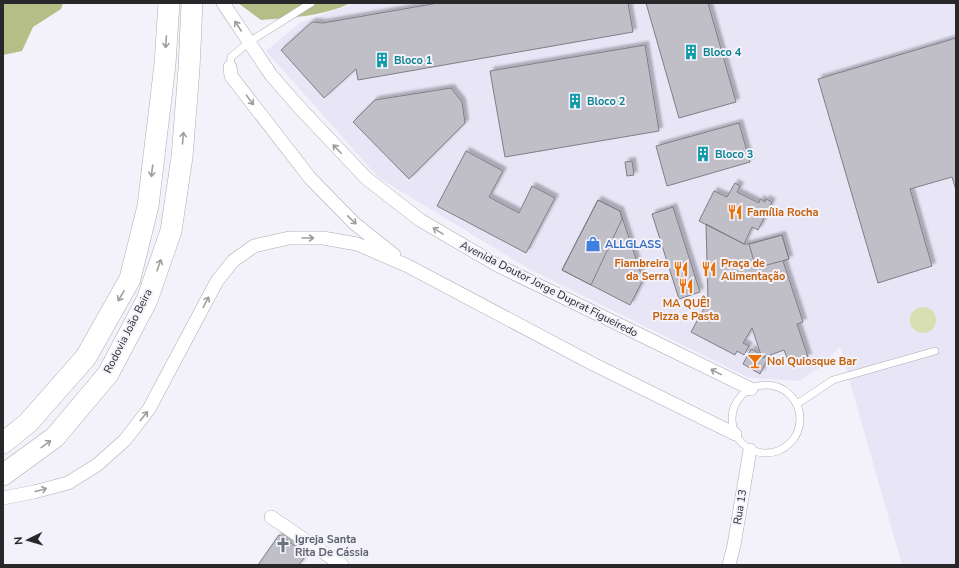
<svg xmlns="http://www.w3.org/2000/svg" width="959" height="568" viewBox="0 0 959 568" font-family="'Nunito Sans',sans-serif">
	<style>
		.built { fill: #e8e6f6 }
		.green { fill: #d7dfb2 }
		.forest { fill: #b5be87 }
		.building { fill: #c0bfc7; stroke: #7f7e86; filter: url(#shadow) }
		.lines { fill: none; stroke-linecap: round; stroke-linejoin: round }
		.service-casing { stroke: #adacb4; stroke-width: 8 }
		.minor-casing { stroke: #adacb4; stroke-width: 14 }
		.primary-casing { stroke: #adacb4; stroke-width: 22 }
		.service { stroke: #fff; stroke-width: 7 }
		.minor { stroke: #fff; stroke-width: 13 }
		.primary { stroke: #fff; stroke-width: 21 }
		.oneway { stroke: #9e9e9f }
		.labels { text-anchor: middle; dominant-baseline: central; stroke-width: 4; stroke-linejoin: round; paint-order: stroke }
		.culture-label { font-size: 11px; font-weight: bold; fill: #0d838f; stroke: #f3f2fa; text-anchor: start }
		.food-label { font-size: 11px; font-weight: bold; fill: #c56008; stroke: #f3f2fa; text-anchor: start }
		.shop-label { font-size: 11px; font-weight: bold; fill: #366cbe; stroke: #f3f2fa; text-anchor: start }
		.street-label { font-size: 11px; fill: #28272a; stroke: #f3f2fa }
		.worship-label { font-size: 11px; font-weight: bold; fill: #5b616d; stroke: #f3f2fa; text-anchor: start }
	</style>
	<defs>
		<filter id="shadow"><feDropShadow dx="3.5" dy="-3.5" stdDeviation="1" flood-color="#0004"/></filter>
	</defs>
	<rect width="100%" height="100%" fill="#f3f2fa"/>
	<path class="built" d="M356,3H956V565H902L840,347L819,368L799,381L749,378L529,269L379,178L266,51L301,22Z"/>
	<path class="green" d="M910 320a13 13 0 1 1 26 0a13 13 0 1 1-26 0Z"/>
	<path class="forest" d="M3,3H63L61,9L33,27L22,51L3,55Z
		M238,3H350C326,16 288,18 261,20Z"/>
	<path class="building" d="M438,3H628L633,32L358,80L356,69L324,98L281,50L312,22L323,23Z
		M646,3H708L736,102L679,118Z
		M956,38V190L952,177L910,189L932,266L878,283L818,79Z
		M645,45L659,131L505,157L490,71Z
		M451,88L462,102L465,123L409,179L353,122L375,100Z
		M739,123L750,162L667,186L656,146Z
		M466,151L503,171L489,197L519,213L532,186L555,198L526,253L437,206Z
		M632,161L634,175L627,176L625,162Z
		M735,183L740,186L737,192L759,203L760,199L765,202L766,199L772,202L758,230L752,227L744,244L699,221L714,191L727,197Z
		M598,200L620,211L643,280L630,305L562,270Z
		M598,200L620,211L622,219L591,285L562,270Z
		M673,207L700,292L679,299L652,214Z
		M706,224L744,244H749L782,235L789,259L783,261L803,322L797,324L808,357L789,363L784,350L762,358L752,328L743,343L749,346L744,355L737,351L735,355L691,332L708,301Z
		M782,235L789,259L756,268L749,244Z
		M751,349L768,358L760,374L743,364Z
		M279,535L307,554L299,565H258Z"/>
	<g class="lines">
		<defs>
			<path id="service" d="M230,67L231,57L249,42L311,3
				M732 419a34 34 0 1 1 68 0a34 34 0 1 1-68 0Z
				M797,404L833,380L935,351"/>
			<path id="minor" d="M223,3L271,75L299,107L366,178L420,220L497,265L751,389
				M230,67L231,76L310,178L354,223L394,255
				M3,498L34,492L68,483L97,465L125,440L149,409L217,281L233,261L254,246L289,238H323L357,244L408,266L593,364L735,434
				M271,517L342,565
				M729,565L734,545L750,450"/>
			<path id="primary" d="M3,443L28,423L86,357L130,279L148,206L165,64L169,3
				M3,475L55,437L108,374L147,300L171,231L182,157L189,69L192,3"/>
		</defs>
		<use href="#service" class="service-casing"/>
		<use href="#minor" class="minor-casing"/>
		<use href="#primary" class="primary-casing"/>
		<use href="#service" class="service"/>
		<use href="#minor" class="minor"/>
		<use href="#primary" class="primary"/>
	</g>
	<defs><path id="oneway-shaft" d="M-6 0H5M1.5-3L5.5 0L1.5 3" fill="none" stroke-width="1.6" stroke-linecap="round" stroke-linejoin="round"/></defs>
	<g class="oneway">
		<use href="#oneway-shaft" transform="translate(238 26) rotate(-123)"/>
		<use href="#oneway-shaft" transform="translate(166 42) rotate(94)"/>
		<use href="#oneway-shaft" transform="translate(250 100) rotate(53)"/>
		<use href="#oneway-shaft" transform="translate(183 138) rotate(-85)"/>
		<use href="#oneway-shaft" transform="translate(337 149) rotate(-134)"/>
		<use href="#oneway-shaft" transform="translate(152 171) rotate(97)"/>
		<use href="#oneway-shaft" transform="translate(352 220) rotate(44)"/>
		<use href="#oneway-shaft" transform="translate(438 231) rotate(-148)"/>
		<use href="#oneway-shaft" transform="translate(308 238)"/>
		<use href="#oneway-shaft" transform="translate(159 265) rotate(-71)"/>
		<use href="#oneway-shaft" transform="translate(121 296) rotate(120)"/>
		<use href="#oneway-shaft" transform="translate(206 302) rotate(-62)"/>
		<use href="#oneway-shaft" transform="translate(716 372) rotate(-154)"/>
		<use href="#oneway-shaft" transform="translate(144 416) rotate(-51)"/>
		<use href="#oneway-shaft" transform="translate(46 444) rotate(-36)"/>
		<use href="#oneway-shaft" transform="translate(41 490) rotate(-15)"/>
	</g>
	<defs>
		<symbol id="building-bare" viewBox="-9 -9 18 18"><path d="M-4-6H4V6H1V3H-1V6H-4ZM-2.5-4.3h1.7v1.8h-1.7ZM.8-4.3h1.7v1.8H.8ZM-2.5-1h1.7V.8h-1.7ZM.8-1h1.7V.8H.8Z" fill="#0f9aa8" stroke="#f3f2fa" stroke-width="2.5" paint-order="stroke"/></symbol>
		<symbol id="restaurant-bare" viewBox="-9 -9 18 18"><path d="M-5-6h1v4h1v-4h1v4h1v-4h1v5L-1.5 .5V6h-2V.5L-5-1ZM5-6V6H3V1.5H1.5Q1.5-4 5-6Z" fill="#e8710a" stroke="#f3f2fa" stroke-width="2.5" paint-order="stroke"/></symbol>
		<symbol id="shop-bare" viewBox="-9 -9 18 18"><path d="M-5-2.5h2.3a2.7 3.5 0 0 1 5.4 0H5L5.5 6h-11ZM-1.5-2.5h3a1.5 2.3 0 0 0-3 0Z" fill="#3f7fe0" stroke="#f3f2fa" stroke-width="2.5" paint-order="stroke"/></symbol>
		<symbol id="bar-bare" viewBox="-9 -9 18 18"><path d="M-6-5H6L.8 .8V4.5H3.5V6h-7V4.5H-.8V.8Z" fill="#e8710a" stroke="#f3f2fa" stroke-width="2.5" paint-order="stroke"/></symbol>
		<symbol id="church-bare" viewBox="-9 -9 18 18"><path d="M-1.2-6h2.4v3.5h3.3v2.4h-3.3V6h-2.4V-.1h-3.3v-2.4h3.3Z" fill="#6b7280" stroke="#f3f2fa" stroke-width="2.5" paint-order="stroke"/></symbol>
	</defs>
	<g fill-rule="evenodd">
		<use href="#building-bare" x="680" y="41" width="22" height="22"/>
		<use href="#building-bare" x="371" y="49" width="22" height="22"/>
		<use href="#building-bare" x="564" y="90" width="22" height="22"/>
		<use href="#building-bare" x="692" y="143" width="22" height="22"/>
		<use href="#restaurant-bare" x="724" y="201" width="22" height="22"/>
		<use href="#shop-bare" x="582" y="233" width="22" height="22"/>
		<use href="#restaurant-bare" x="670" y="258" width="22" height="22"/>
		<use href="#restaurant-bare" x="698" y="258" width="22" height="22"/>
		<use href="#restaurant-bare" x="675" y="275" width="22" height="22"/>
		<use href="#bar-bare" x="744" y="350" width="22" height="22"/>
		<use href="#church-bare" x="272" y="534" width="22" height="22"/>
	</g>
	<g class="labels">
		<g class="culture-label">
			<text x="703" y="52">Bloco 4</text>
			<text x="394" y="60">Bloco 1</text>
			<text x="587" y="101">Bloco 2</text>
			<text x="715" y="154">Bloco 3</text>
		</g>
		<g class="food-label">
			<text x="747" y="212">Família Rocha</text>
			<text x="669" y="263" text-anchor="end">Fiambreira<tspan x="669" dy="13">da Serra</tspan></text>
			<text x="721" y="263">Praça de<tspan x="721" dy="13">Alimentação</tspan></text>
			<text x="686" y="303" text-anchor="middle">MA QUÊ!<tspan x="686" dy="13">Pizza e Pasta</tspan></text>
			<text x="767" y="361">Noi Quiosque Bar</text>
		</g>
		<g class="shop-label">
			<text x="605" y="244">ALLGLASS</text>
		</g>
		<g class="street-label">
			<text transform="translate(549 289) rotate(27)">Avenida Doutor Jorge Duprat Figueiredo</text>
			<text transform="translate(128 331) rotate(-63)">Rodovia João Beira</text>
			<text transform="translate(740 507) rotate(-81)">Rua 13</text>
		</g>
		<g class="worship-label">
			<text x="295" y="539">Igreja Santa<tspan x="295" dy="13">Rita De Cássia</tspan></text>
		</g>
	</g>
	<rect width="959" height="568" fill="none" stroke="#28272a" stroke-width="8"/>
	<g transform="translate(28 540) rotate(265)" stroke="#f3f2fa" stroke-width="3" paint-order="stroke">
	<path d="M0-3L7 15L0 10L-7 15Z" fill="#28272a"/>
	<text y="-6" font-size="11" font-weight="bold" text-anchor="middle" fill="#28272a">N</text>
	</g>
</svg>
